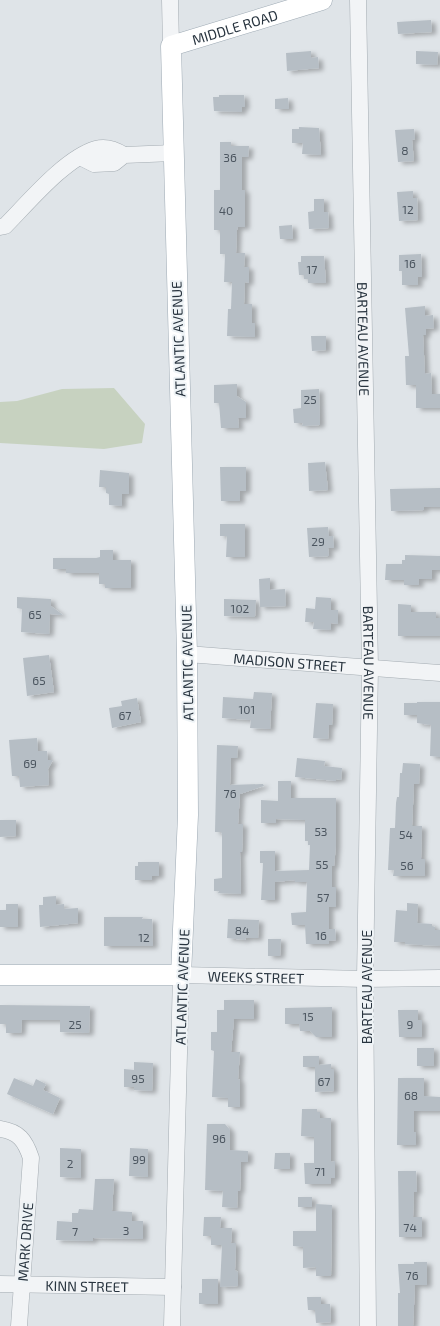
<svg xmlns="http://www.w3.org/2000/svg" width="440" height="1326" viewBox="0 0 440 1326" font-family="'Exo 2',sans-serif">
	<style>
		.green { fill: #c7d2c0 }
		.building { fill: #b6bec5; filter: url(#shadow) }
		.lines { fill: none; stroke-linecap: round; stroke-linejoin: round }
		.minor-casing { stroke: #a4acb2; stroke-width: 17 }
		.major-casing { stroke: #9eaab4; stroke-width: 21 }
		.minor { stroke: #f2f4f6; stroke-width: 16 }
		.major { stroke: #fff; stroke-width: 20 }
		.labels { text-anchor: middle; dominant-baseline: central; stroke-width: 4; stroke-linejoin: round; paint-order: stroke }
		.number-label { font-size: 12px; fill: #4c5660 }
		.street-label { font-size: 14px; fill: #28343f; stroke: #eef3f6 }
	</style>
	<defs>
		<filter id="shadow"><feDropShadow dx="4.5" dy="2.5" stdDeviation="2" flood-color="#0004"/></filter>
	</defs>
	<rect width="100%" height="100%" fill="#dfe4e8"/>
	<path class="green" d="M114,388L145,424L142,443L104,449L0,443V402L17,401L62,389Z"/>
	<path class="building" d="M431,20L432,32L398,34L397,22Z
		M311,51V58L318,57L319,68L287,71L286,53Z
		M416,51L438,52L437,65L416,64Z
		M219,95H244L245,107H242V112L214,111L213,97H219Z
		M288,98L289,109H275V99Z
		M299,127L319,128L321,155L302,154L303,143H292V129H299Z
		M414,129L415,139L412,140L414,161L398,162L395,130Z
		M220,142H231V146H249L248,157H242V190H245V227H238L237,230L236,253H245L244,267H249V283L245,282L244,304H252V323H255V337L227,336L228,309H231L232,282H224L225,254H220V230H214V190H220Z
		M413,191V198H417L418,220L399,221L397,192Z
		M314,199H324V212H328L329,228L309,229L308,212L314,211Z
		M292,225L293,239H280L279,226Z
		M421,254L422,277H418V285H402V271H399V255Z
		M301,256H324L326,283H308V279H304V275H299L298,262H301Z
		M425,306V316L433,315L434,328L426,329V335H423L425,374L431,373L432,394H440V408H416V385H406L405,356H409L405,308Z
		M311,336H326V350L312,351Z
		M237,384V396L246,402V418H238L239,428H221L219,403H214V385Z
		M319,389L320,425L302,426L303,423H294L293,409L301,408V390Z
		M325,462L328,490L309,491L308,463Z
		M220,467H246V491H240V501H221Z
		M100,470L129,473V494H122V506L109,505V494L106,493V487H99Z
		M440,488V507H424V510L391,511L390,489Z
		M220,524H245V557H226L227,536H220Z
		M328,527L329,536H333L334,548H328L329,556L309,557L307,528Z
		M100,550H113V560H131V588H105V584H99V573H66V569H53V558H96L100,557Z
		M405,555L440,556V570H432V579H419V585H404V580H385L386,564H402V560H405Z
		M270,578V590L285,589L286,606L260,607L259,579Z
		M17,597L51,599V606L63,615L50,614L49,634L21,632L22,609L17,608Z
		M316,597L331,598V610H338V624L331,623V630L313,629L314,622H305L306,608L315,609Z
		M224,599L256,600L255,617L224,616Z
		M398,604L411,605V612H436V618H440V636H398Z
		M49,655L54,692L27,696L23,658Z
		M254,692L272,693L270,729L250,728L251,720L222,718L223,697L253,699Z
		M137,698L141,722L112,728L109,708L122,706L121,701Z
		M417,702H440V757L430,756L431,725L417,723V715H404V703H417Z
		M316,703L333,704L332,725H329L328,739L313,738Z
		M37,738L38,751H47L48,760H53L48,769L49,785L20,787L19,776H12L9,740Z
		M217,745L238,746L237,758H231L230,785L263,784L264,786L240,794L238,824H243L242,852H240L241,894L218,893L219,891H214V879L222,878V834L221,832H215Z
		M297,758L325,761L324,766L342,768L341,780L336,779V781L295,777Z
		M403,763L420,764L419,784H414L412,826H422L421,859H425V876H393L394,870H388L390,828H395L396,803L397,797H399L400,773H402Z
		M278,781H291V798H336V845L334,866H332V887H336V907H329V929H335L336,940L329,941V944H306L305,925H292L291,913L306,912L307,882H295V880L275,882V900H261L263,863H260V851H275V871L309,870L310,845H308V841H305V820L276,819V823H261V800L278,801Z
		M0,820H16V836L0,837Z
		M138,862H159V876H152V880H135V866H138Z
		M56,896V905L64,904V909L78,908V923L40,927L39,905H43V897Z
		M407,903L418,904L417,923L432,924V926L435,927V930H440V946L405,944V942H394L396,910L407,911Z
		M6,904H18V927H0V910H6Z
		M104,917H143L142,919H152L153,946H104Z
		M228,919L259,920L258,938H246L245,940L227,938Z
		M268,939H281L280,956H268Z
		M224,1000H254V1019H234L231,1052H240L238,1079L240,1080V1107H228V1098L212,1097L214,1051L211,1050V1032H217V1010H224Z
		M0,1005L90,1006L89,1033L60,1032V1020H22L21,1033H6V1024H0Z
		M332,1007V1037H316L310,1031H300L299,1024H285V1008Z
		M398,1010H418V1020H422V1037H399Z
		M417,1048H434V1066H417Z
		M303,1056H319V1065L331,1064V1069H334V1091L315,1092V1067H303Z
		M134,1062L153,1063L152,1091L134,1090V1087H124V1069L134,1070Z
		M14,1078L33,1086L36,1079L46,1084L43,1090L60,1098L53,1114L7,1094Z
		M398,1078H424V1096L440,1097V1111H414V1132H416V1145H397Z
		M302,1109H317V1112H320V1118H331V1162L335,1161V1178H331V1184H305L304,1163H314V1137L301,1136Z
		M207,1124H225L230,1130V1150L248,1151V1162H241L240,1191H238L237,1208L222,1207L223,1191L205,1190Z
		M60,1148L81,1149V1178L60,1177Z
		M130,1148L148,1149V1177L129,1176Z
		M275,1153H290V1169H274Z
		M398,1171H416L417,1192H414L413,1217H422V1237H399Z
		M95,1179H114L112,1211L132,1212V1221H143V1239L93,1238V1241L56,1240L57,1221L72,1222V1213H78L79,1209L93,1210Z
		M298,1197H312V1207H298Z
		M316,1204L332,1205L331,1276H316V1267L303,1268V1247L293,1246V1231H316Z
		M204,1217H221L220,1228H232L231,1243H236L235,1270L238,1272V1286L220,1287L222,1245H211V1236H203Z
		M414,1262H427V1285H415L413,1326H398V1293H400L398,1264H414Z
		M202,1279H218V1304H199V1293H202Z
		M307,1297H321V1304H330L331,1322L316,1323L315,1310H308Z"/>
	<g class="lines">
		<defs>
			<g id="minor">
				<path d="M170,0L171,46"/>
				<path id="s1" d="M358,0L370,667L365,979L368,1326"/>
				<path d="M80,157L94,164L114,163L124,155L173,153"/>
				<path d="M0,227L5,226C28,203 65,158 96,149C106,146 116,150 124,155"/>
				<path id="s2" d="M187,654L440,673"/>
				<path d="M0,1129C19,1132 25,1140 31,1158L19,1326"/>
				<path id="s3" d="M0,1284L173,1287"/>
				<path id="s4" d="M172,1326L181,975L365,979L440,978"/>
			</g>
			<g id="major">
				<path id="s5" d="M0,975H181L188,815L187,654L171,46L322,0"/>
			</g>
		</defs>
		<use href="#minor" class="minor-casing"/>
		<use href="#major" class="major-casing"/>
		<use href="#minor" class="minor"/>
		<use href="#major" class="major"/>
	</g>
	<g class="labels">
		<g class="number-label">
			<text x="405" y="150">8</text>
			<text x="230" y="157">36</text>
			<text x="408" y="209">12</text>
			<text x="226" y="210">40</text>
			<text x="410" y="263">16</text>
			<text x="312" y="269">17</text>
			<text x="310" y="399">25</text>
			<text x="318" y="541">29</text>
			<text x="240" y="608">102</text>
			<text x="35" y="614">65</text>
			<text x="39" y="680">65</text>
			<text x="247" y="709">101</text>
			<text x="125" y="715">67</text>
			<text x="30" y="763">69</text>
			<text x="230" y="793">76</text>
			<text x="321" y="831">53</text>
			<text x="406" y="834">54</text>
			<text x="322" y="864">55</text>
			<text x="407" y="865">56</text>
			<text x="323" y="897">57</text>
			<text x="242" y="930">84</text>
			<text x="321" y="935">16</text>
			<text x="144" y="937">12</text>
			<text x="308" y="1016">15</text>
			<text x="75" y="1024">25</text>
			<text x="410" y="1024">9</text>
			<text x="138" y="1078">95</text>
			<text x="324" y="1081">67</text>
			<text x="411" y="1095">68</text>
			<text x="219" y="1138">96</text>
			<text x="139" y="1159">99</text>
			<text x="70" y="1163">2</text>
			<text x="320" y="1171">71</text>
			<text x="410" y="1227">74</text>
			<text x="126" y="1230">3</text>
			<text x="75" y="1231">7</text>
			<text x="412" y="1275">76</text>
		</g>
		<g class="street-label">
			<text stroke="none"><textPath href="#s5" startOffset="1177">MIDDLE ROAD</textPath></text>
			<text transform="translate(178 339) rotate(-92)">ATLANTIC AVENUE</text>
			<text stroke="none"><textPath href="#s1" startOffset="339">BARTEAU AVENUE</textPath></text>
			<text stroke="none"><textPath href="#s2" startOffset="103">MADISON STREET</textPath></text>
			<text transform="translate(187 663) rotate(-91)">ATLANTIC AVENUE</text>
			<text stroke="none"><textPath href="#s1" startOffset="663">BARTEAU AVENUE</textPath></text>
			<text stroke="none"><textPath href="#s4" startOffset="426">WEEKS STREET</textPath></text>
			<text transform="translate(182 987) rotate(-88)">ATLANTIC AVENUE</text>
			<text transform="translate(366 987) rotate(-90)">BARTEAU AVENUE</text>
			<text transform="translate(25 1242) rotate(-86)">MARK DRIVE</text>
			<text stroke="none"><textPath href="#s3" startOffset="87">KINN STREET</textPath></text>
		</g>
	</g>
</svg>
